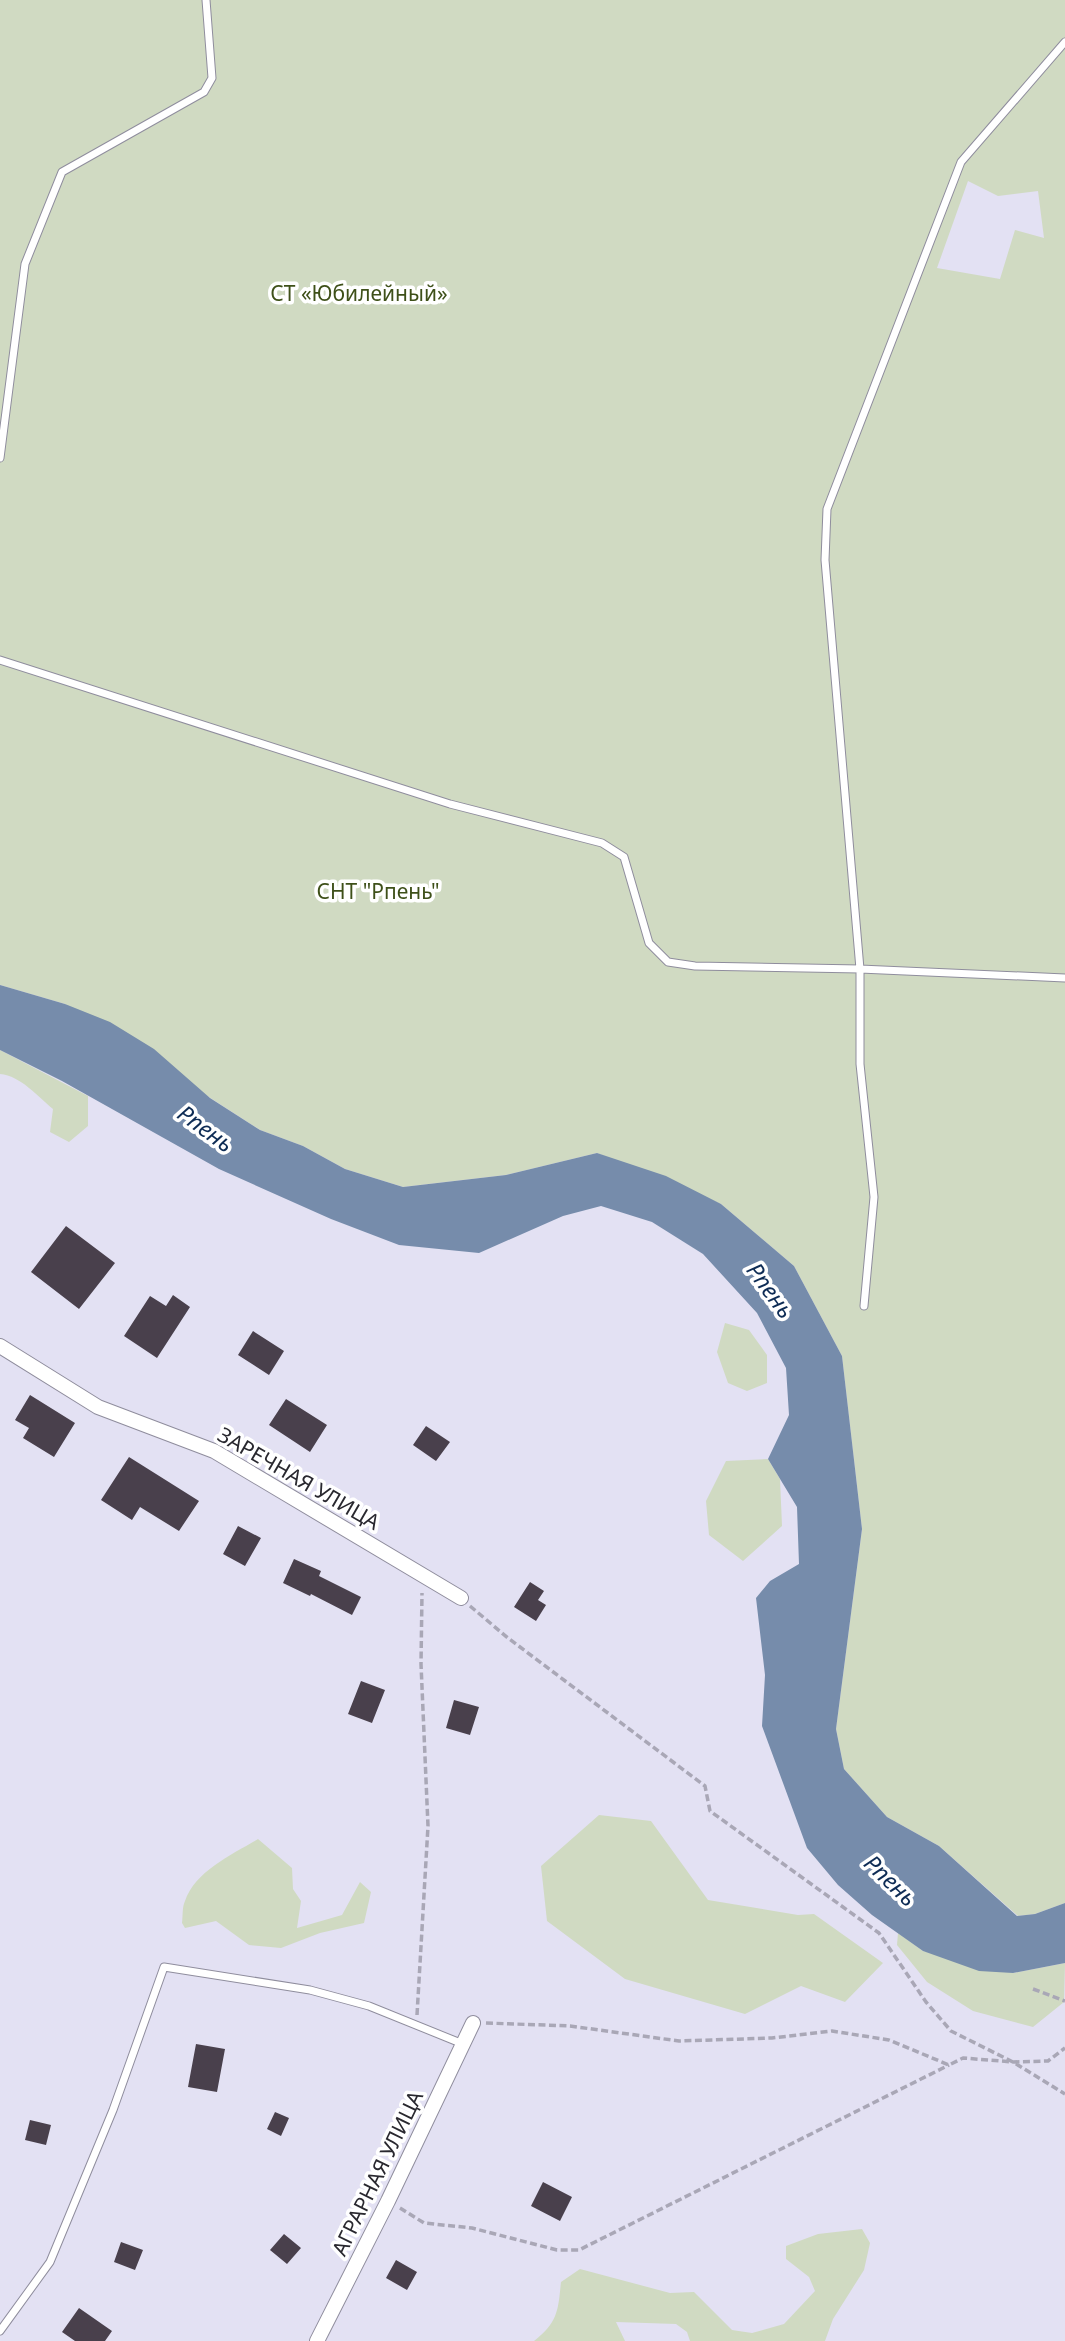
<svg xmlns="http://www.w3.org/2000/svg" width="1065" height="2341" viewBox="0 0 1065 2341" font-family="'Noto Sans',sans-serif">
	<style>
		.green { fill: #d0dac2; fill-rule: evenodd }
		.water { fill: #768cab }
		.building { fill: #49404c }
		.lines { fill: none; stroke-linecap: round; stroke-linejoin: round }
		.lane-casing { stroke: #8f8d9d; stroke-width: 9 }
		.street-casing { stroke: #8f8d9d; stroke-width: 16 }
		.path { stroke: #a9a7b6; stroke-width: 3.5; stroke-dasharray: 7 3.5; stroke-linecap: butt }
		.lane { stroke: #fff; stroke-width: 7 }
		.street { stroke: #fff; stroke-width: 14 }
		.labels { text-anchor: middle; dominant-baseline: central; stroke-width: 7; stroke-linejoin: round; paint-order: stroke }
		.park-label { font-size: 21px; fill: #3e5019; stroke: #fff }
		.street-label { font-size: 21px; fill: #29282f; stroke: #fff }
		.water-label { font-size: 23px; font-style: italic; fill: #0e2c55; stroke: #fff }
	</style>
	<rect width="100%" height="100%" fill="#e3e1f3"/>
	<path class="green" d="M0,0H1065V1903L1035,1914L1018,1916L939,1846L887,1817L844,1769L836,1729L862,1529L842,1356L794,1266L721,1204L597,1153L506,1175L403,1187L345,1169L303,1146L260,1130L65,1004L0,985ZM968,181L998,196L1038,191L1044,238L1015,230L1000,279L937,268Z
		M0,1050L88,1096V1126L69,1142L50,1132L53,1109C37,1096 21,1076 0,1074Z
		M725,1323L749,1330L767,1355V1383L747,1391L728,1383L717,1352Z
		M768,1459L780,1479L782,1526L743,1561L709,1535L706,1501L726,1461Z
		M599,1815L651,1821L708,1900L798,1915L814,1914L883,1963L845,2002L801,1986L745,2014L625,1979L547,1921L541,1866Z
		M258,1839L292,1868L293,1889L301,1901L297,1928L342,1915L360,1882L371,1892L364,1923L320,1933L281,1948L249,1945L216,1921L185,1928L182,1923C183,1916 182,1907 185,1901C195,1871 233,1854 258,1839Z
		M898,1933L923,1951L1013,1973L1065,1963L1064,2002L1033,2027L973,2011L927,1982L897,1945Z
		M862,2229L870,2243L864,2270L833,2319L825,2341H690L687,2332L676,2324L616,2322L625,2341H534C558,2322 558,2311 561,2282L580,2269L670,2293L694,2292L732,2330L752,2333L784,2324L815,2291L809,2277L786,2259V2246L818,2234Z"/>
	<path class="water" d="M0,985L65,1004L110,1022L154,1049L210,1098L260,1130L303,1146L345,1169L403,1187L506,1175L597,1153L666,1176L721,1204L794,1266L842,1356L862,1529L836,1729L844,1769L887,1817L939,1846L1017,1916L1035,1914L1065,1903V1963L1013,1973L979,1971L923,1951L872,1915L838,1885L807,1848L762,1726L765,1675L756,1598L770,1581L799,1564L797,1507L768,1459L789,1415L786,1368L757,1313L703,1254L652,1222L601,1206L563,1216L479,1253L399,1245L331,1219L219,1169L62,1081L0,1050Z"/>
	<path class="building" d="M66,1226L115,1263L79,1309L31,1272Z
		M173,1295L190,1307L157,1358L124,1336L150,1296L166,1306Z
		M253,1331L284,1351L269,1375L238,1355Z
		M30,1395L75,1423L54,1457L23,1438L29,1428L15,1420Z
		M286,1399L327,1425L310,1452L269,1425Z
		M426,1426L450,1442L436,1461L413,1445Z
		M129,1457L199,1501L179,1531L140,1507L132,1520L101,1500Z
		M238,1526L261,1538L245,1566L223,1554Z
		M294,1559L321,1571L319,1576L361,1597L352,1615L311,1594L310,1596L283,1583Z
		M530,1582L544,1591L538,1600L546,1605L536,1621L514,1607Z
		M361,1681L385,1690L372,1723L348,1714Z
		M454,1700L479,1707L470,1735L446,1728Z
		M196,2044L225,2049L217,2092L188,2087Z
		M275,2112L289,2118L281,2136L267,2129Z
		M30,2120L51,2125L46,2145L25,2140Z
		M543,2182L572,2197L560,2221L531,2206Z
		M284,2234L301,2248L287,2264L270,2250Z
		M121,2242L143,2250L135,2270L114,2262Z
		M396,2260L417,2272L407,2290L386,2278Z
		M79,2308L112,2331L105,2341H75L62,2332Z"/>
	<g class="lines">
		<defs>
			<path id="lane" d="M0,458L25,264L62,172L204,92L212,78L206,0
				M0,660L450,804L602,843L624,857L649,943L668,962L695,966L860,969L1065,978
				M864,1306L874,1197L860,1064V969L825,560L827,509L961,162L1065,42
				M0,2331L50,2262L113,2110L164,1967L310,1990L369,2006L463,2044"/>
			<path id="street" d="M0,1346L98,1407L214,1451L461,1598
				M317,2341L388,2201L473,2023"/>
		</defs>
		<use href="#lane" class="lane-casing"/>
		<use href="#street" class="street-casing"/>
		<path class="path" d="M470,1606L508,1638L705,1786L710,1811L879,1933L926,2002L951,2031L1013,2062L1065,2094
			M1033,1989L1065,2001
			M417,2015L428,1826L421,1664L422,1593
			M486,2023L570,2026L679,2041L772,2038L832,2031L889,2040L949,2065L963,2058L1013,2062L1048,2061L1065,2048
			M400,2208L424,2223L472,2228L557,2250H579L949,2065"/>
		<use href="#lane" class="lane"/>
		<use href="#street" class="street"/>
	</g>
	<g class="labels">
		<g class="park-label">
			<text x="359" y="293">СТ «Юбилейный»</text>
			<text x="378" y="891">СНТ "Рпень"</text>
		</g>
		<g class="street-label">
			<text transform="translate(299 1478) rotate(30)">ЗАРЕЧНАЯ УЛИЦА</text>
			<text transform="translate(377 2173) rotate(-64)">АГРАРНАЯ УЛИЦА</text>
		</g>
		<g class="water-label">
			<text transform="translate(206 1128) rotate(36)">Рпень</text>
			<text transform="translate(771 1290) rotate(54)">Рпень</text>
			<text transform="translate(891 1880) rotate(44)">Рпень</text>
		</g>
	</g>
</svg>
